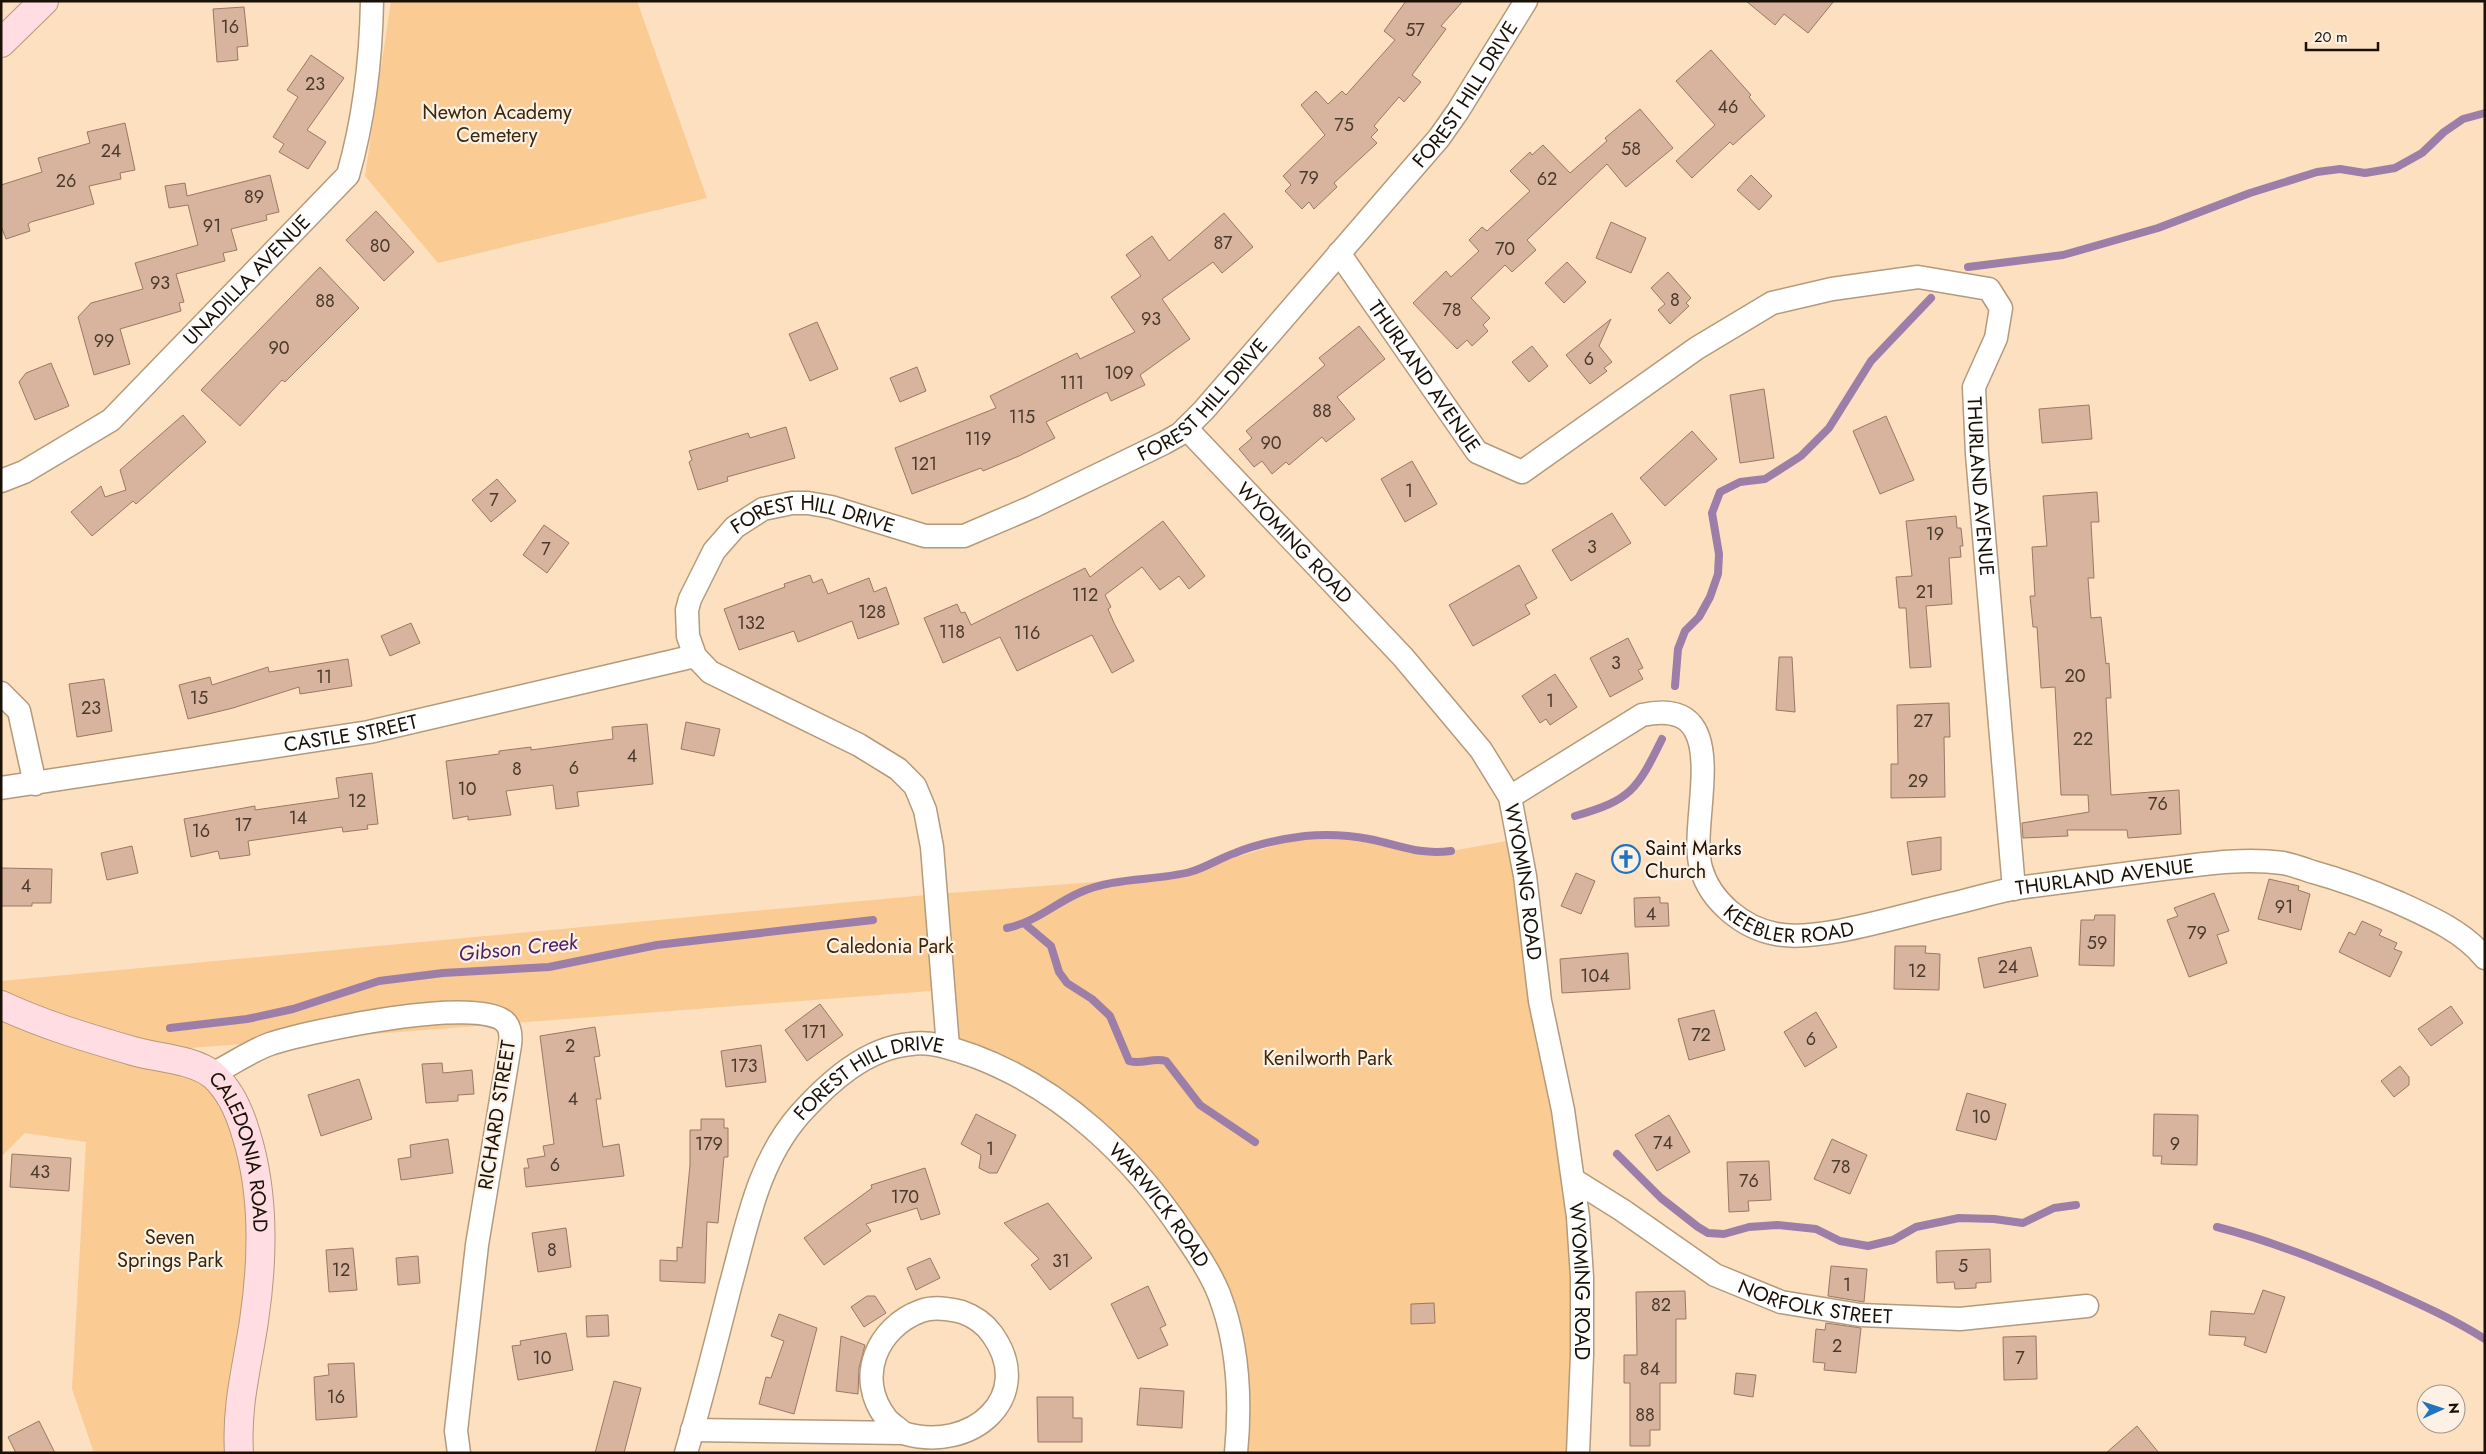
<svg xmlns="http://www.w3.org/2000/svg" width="2486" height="1454" viewBox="0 0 2486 1454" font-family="Jost,sans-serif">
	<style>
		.green { fill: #facb92 }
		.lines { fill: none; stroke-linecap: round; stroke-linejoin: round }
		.stream { stroke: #9c7ea8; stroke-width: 8 }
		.building { fill: #d8b39e; stroke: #9a7864 }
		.street-casing { stroke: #b49a7b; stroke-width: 25 }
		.secondary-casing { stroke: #b49a7b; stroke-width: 30 }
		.street { stroke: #fff; stroke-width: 22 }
		.secondary { stroke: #ffdde2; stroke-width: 28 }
		.labels { text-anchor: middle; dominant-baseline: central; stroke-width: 4.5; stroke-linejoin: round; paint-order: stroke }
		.number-label { font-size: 18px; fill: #4a3a2c }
		.street-label { font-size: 20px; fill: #1a1106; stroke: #fcf1e4 }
		.park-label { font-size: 20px; fill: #3b270b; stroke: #fcf1e4 }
		.poi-label { font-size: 20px; fill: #1a1106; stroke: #fcf1e4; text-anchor: start }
		.water-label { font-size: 21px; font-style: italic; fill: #4d1d66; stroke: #fcf1e4 }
	</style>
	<rect width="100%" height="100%" fill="#fce0c0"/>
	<path class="green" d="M391,1H637L707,198L438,263L365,176Z
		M1306,836L1451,851L1518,839L1568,1139L1578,1453H1236L1219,1294L1106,1139L948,1047L944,990L138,1052L212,1074L254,1159L239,1453H94L72,1389L86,1142L25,1133L1,1157V981L937,894L1174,876Z"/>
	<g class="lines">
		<path class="stream" d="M1968,267L2063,255L2158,228L2250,193L2317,172L2340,169L2365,173L2395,168L2422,153L2444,132L2463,119L2485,113
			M1675,686L1678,649L1685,631L1699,617L1710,597L1718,574L1719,554L1712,513L1720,492L1740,482L1765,479L1801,456L1829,428L1871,361L1931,298
			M1575,816C1631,800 1637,790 1662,739
			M1025,924L1051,946L1059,972L1067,983L1092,999L1110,1016L1129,1061C1142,1065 1153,1057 1166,1061L1200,1105L1255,1142
			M1007,928C1036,922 1055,903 1081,892C1115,877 1155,881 1190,872C1205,868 1220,858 1235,853C1257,844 1281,839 1305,836C1326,834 1348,835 1369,839C1400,845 1417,855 1451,851
			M170,1028L247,1019L293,1009L379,981L443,973L549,967L657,945L873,920
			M1617,1154L1661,1198L1698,1227L1708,1233L1724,1234L1749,1227L1777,1225L1816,1229L1840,1241L1868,1246L1893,1240L1916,1227L1959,1218L1994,1219L2023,1223L2054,1208L2076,1205
			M2217,1227C2272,1241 2323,1262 2375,1284C2413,1301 2450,1317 2485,1339"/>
	</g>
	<path class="building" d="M1406,1H1463L1441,26L1446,29L1412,75L1421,82L1404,102L1399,97L1374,126L1378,130L1371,137L1377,143L1334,183L1337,187L1314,209L1309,202L1302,209L1285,191L1291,185L1283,176L1325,135L1301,105L1316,91L1328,104L1342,91L1346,95L1395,40L1384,31Z
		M1746,1H1834L1808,33L1784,14L1775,25Z
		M244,7L248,46L237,47L238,60L217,62L213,9Z
		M1711,50L1751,95L1749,97L1765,116L1733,145L1730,142L1692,178L1676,161L1715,125L1676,81Z
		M311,55L344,78L307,130L326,142L308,169L279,152L284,144L273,137L298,97L287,90Z
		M1640,109L1673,148L1626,187L1607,164L1527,240L1536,250L1512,272L1505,265L1471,298L1490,318L1483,325L1488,331L1472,346L1467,340L1457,349L1413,303L1446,271L1451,277L1479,251L1469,240L1482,227L1487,231L1530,191L1510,171L1530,152L1532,155L1543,145L1570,173L1607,141L1605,138Z
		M125,123L135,170L120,173L121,179L89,186L94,204L31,222L28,224L30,231L6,239L1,226V185L42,172L38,158L90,143L87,132Z
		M270,175L279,212L266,215L267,220L231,229L237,250L223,253L225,261L176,274L184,302L179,303L181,311L120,329L130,364L94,375L78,317L91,303L143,289L135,263L198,245L188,205L169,208L165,186L185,183L187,196Z
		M1751,175L1772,196L1759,210L1737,190Z
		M376,211L414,252L384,281L346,240Z
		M1224,213L1253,247L1222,273L1213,262L1162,299L1190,339L1140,375L1145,385L1111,401L1107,392L1046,422L1055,438L1019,456L983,471L981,468L912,494L895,448L996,408L990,396L1077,353L1080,359L1135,332L1111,297L1141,276L1126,255L1152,236L1169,261Z
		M1611,222L1646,238L1631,273L1596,258Z
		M1567,262L1586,282L1564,303L1545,283Z
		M320,267L359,308L285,382L282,380L240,426L201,390Z
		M1668,272L1691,298L1686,303L1689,306L1670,324L1658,310L1665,304L1651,288Z
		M1611,319L1599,346L1612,362L1604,368L1607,371L1590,384L1566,355Z
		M817,322L838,369L810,381L789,334Z
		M1359,326L1385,359L1337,397L1355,419L1326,442L1322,437L1289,465L1286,462L1272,474L1262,461L1254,467L1239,449L1252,438L1246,431L1325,365L1319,358Z
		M1532,346L1548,366L1529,382L1512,362Z
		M51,363L69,406L35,420L19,382L26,373Z
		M917,367L926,391L900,402L890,378Z
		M1764,389L1774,458L1740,463L1730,395Z
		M2089,405L2092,439L2042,443L2039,409Z
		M183,415L206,442L136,504L133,501L92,536L71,512L101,486L105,497L126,490L120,470Z
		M1886,416L1914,480L1880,494L1853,431Z
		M786,427L795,458L727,477L728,481L698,490L689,462L692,460L689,451L748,433L750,438Z
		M1692,431L1717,459L1665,506L1640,478Z
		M1412,461L1437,504L1405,522L1381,479Z
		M497,479L516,501L491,522L472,500Z
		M2097,492L2099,522H2091L2094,578H2088L2091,618L2101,617L2106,664L2109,663L2111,698H2106L2111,795L2179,790L2181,834L2128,838L2127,830H2067L2068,836L2023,838L2022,823L2089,812L2088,795H2061L2055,687L2041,688L2037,627H2033L2030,596H2035L2032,547L2047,546L2043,496Z
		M1612,513L1631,543L1571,581L1552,550Z
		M1956,516L1957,528H1961L1963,546H1960L1961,557L1949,558L1952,604L1926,606L1931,667L1910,668L1906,608H1899L1896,577L1912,576L1906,521Z
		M1163,521L1205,576L1189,589L1179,576L1160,590L1142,567L1105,595L1111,607L1108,609L1114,623L1134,661L1112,673L1092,635L1017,671L1000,637L943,663L924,618L957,604L961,613L965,612L971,625L1085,568L1090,577Z
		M544,525L569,543L547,573L523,555Z
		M1519,565L1537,598L1525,605L1530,614L1473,646L1449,605Z
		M810,575L813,583L822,579L828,594L869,578L874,592L886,587L899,624L858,639L852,621L798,642L794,631L739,650L724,609L785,587L784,584Z
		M411,623L420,643L390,656L381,636Z
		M1628,638L1643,668L1638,670L1643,679L1610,697L1590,658Z
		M1779,657H1792L1795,712L1776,710Z
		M348,659L352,686L300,694L299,687L233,708L188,719L179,685L210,677L212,685L268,667L269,672Z
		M1555,674L1577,707L1550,725L1546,719L1540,723L1522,696Z
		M104,679L112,731L77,737L69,684Z
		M1949,703L1950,737H1944L1945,797L1891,798V764H1898L1897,705Z
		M686,722L720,729L714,756L681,749Z
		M647,724L653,784L577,792L579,806L556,809L553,785L506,791L511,815L468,820V816L453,819L446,761L499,754V751L531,747V750L613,739L612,727Z
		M372,773L378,824L367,825L368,829L343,832L342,827L248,841L250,855L220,859L218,851L191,857L184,819L255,806V810L339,798L336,778Z
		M1941,837V870L1912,875L1907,842Z
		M132,846L138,873L107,880L101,853Z
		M1,868L52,869L51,903H32V906H1Z
		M1576,873L1595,881L1581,914L1561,906Z
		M2269,879L2299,886L2298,890L2310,894L2301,930L2258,919Z
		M2214,893L2229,931L2217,935L2227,963L2189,977L2167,920L2178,916L2174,908Z
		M1660,897V903H1668L1669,926L1635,927L1634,898Z
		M2095,915H2115L2114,966L2079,965L2081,920H2094Z
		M2362,921L2382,930L2379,935L2397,943L2394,949L2402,952L2390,977L2339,952L2349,932L2355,935Z
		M1895,946H1926L1925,953L1940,954L1939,990L1894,989Z
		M2031,947L2038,976L1984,988L1978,958Z
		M1628,953L1630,989L1562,993L1560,959Z
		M820,1004L843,1035L807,1061L785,1030Z
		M2451,1006L2463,1023L2431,1046L2418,1029Z
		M1714,1010L1725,1050L1689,1060L1678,1019Z
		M1816,1012L1837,1047L1805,1067L1784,1032Z
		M595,1027L600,1056L594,1057L601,1099H596L603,1147L619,1144L624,1176L526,1187L524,1168H529L527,1159L545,1156L543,1146L554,1144L540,1036Z
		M761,1045L766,1082L726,1087L721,1051Z
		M442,1063L443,1073L472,1070L474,1094L458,1095V1101L426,1103L422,1064Z
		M2400,1066L2409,1077V1085L2394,1097L2381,1081Z
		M359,1079L372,1119L321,1136L308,1095Z
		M1967,1093L2006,1104L1996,1140L1956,1130Z
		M976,1114L1016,1135L997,1173H989L979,1168L981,1155L961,1144Z
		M2154,1114L2198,1115L2197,1165L2161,1164L2162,1156H2153Z
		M1669,1115L1690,1152L1657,1171L1635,1135Z
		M701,1119H724V1128H728V1157H724L718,1223L707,1222L705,1283L660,1281V1260L677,1261V1247L682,1248L690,1165V1130H701Z
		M448,1139L453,1173L401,1180L398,1159L411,1157L410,1145Z
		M1832,1139L1867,1155L1850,1194L1814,1179Z
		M12,1154L71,1158L69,1191L10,1187Z
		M1769,1161L1771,1200L1748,1201L1749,1211L1729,1212L1727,1162Z
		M925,1168L940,1214L921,1220L917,1208L866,1224L871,1231L824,1265L804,1238L872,1188L871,1185Z
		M1048,1203L1092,1258L1050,1290L1031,1265L1039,1259L1004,1223Z
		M566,1228L571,1267L538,1272L532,1233Z
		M353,1248L357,1290L329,1292L326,1250Z
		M1990,1249L1991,1282L1976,1283V1288L1955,1289L1954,1282L1937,1283L1936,1251Z
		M418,1256L420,1283L398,1285L396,1258Z
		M930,1258L940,1278L916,1290L907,1268Z
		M1831,1266L1867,1269L1864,1302L1828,1296Z
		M1148,1286L1166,1325L1160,1328L1168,1345L1138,1359L1111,1304Z
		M2263,1290L2285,1297L2266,1353L2244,1345L2246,1337L2209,1335L2211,1311L2254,1314Z
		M1685,1291L1686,1319H1676V1383H1660V1430H1650V1446H1630V1383H1624V1355H1637L1636,1292Z
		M867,1296H875L886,1313L864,1327L851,1307Z
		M1434,1303L1435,1323L1411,1324V1304Z
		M779,1314L817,1328L794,1414L759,1404L766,1377L771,1378L784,1341L771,1336Z
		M608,1315L609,1336L587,1337L586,1316Z
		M1826,1323L1861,1328L1856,1373L1824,1370L1825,1363L1813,1362L1816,1329L1825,1330Z
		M566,1333L573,1370L518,1380L512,1346L521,1345L520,1341Z
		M841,1336L865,1345L859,1368L858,1394L836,1391Z
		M2036,1336L2037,1379L2004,1380L2003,1337Z
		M354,1363L357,1417L316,1420L314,1377L329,1375L328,1364Z
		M1736,1373L1756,1375L1753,1397L1734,1394Z
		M614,1381L641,1388L624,1453H595Z
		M1140,1388L1184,1391L1182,1428L1137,1425Z
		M1037,1397H1073V1418H1082V1442H1038Z
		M39,1421L55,1453H16L8,1437Z
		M2137,1426L2159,1453H2106Z"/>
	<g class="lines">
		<defs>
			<g id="street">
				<path id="s1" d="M1339,253L1477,452L1522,472L1697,348L1772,303L1832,289L1918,277L1989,289L2001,308L1996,338L1974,387L1977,454L2014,889"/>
				<path id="s2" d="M1186,428L1403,657L1481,750L1510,797L1525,876L1540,1001L1563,1110L1578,1217L1582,1277V1355L1578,1453"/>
				<path id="s3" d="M1,481L24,472L111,420L348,175C364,119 371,60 372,1"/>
				<path d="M1,693L19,711L35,784"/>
				<path id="s4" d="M1,788L369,732L695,656"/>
				<path id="s5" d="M1510,797L1642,715C1739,694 1687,820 1701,868C1710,901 1743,928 1776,934C1818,943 1906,914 1951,904C1973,899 1995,892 2017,888C2060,882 2104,877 2147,871C2192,866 2238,857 2283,863C2293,865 2304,869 2313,872C2342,880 2369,890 2397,902C2428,916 2463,931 2485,958"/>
				<path id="s6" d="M948,1047L932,847L925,810L915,786L898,769L859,745L710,672L695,656L688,636L687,610L690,599L714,551L735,527L763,509L792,503H808L831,507L925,536H964L1032,507L1164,443L1180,434L1204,410L1439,138L1458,111L1526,1"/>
				<path d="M212,1074C231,1065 250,1051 270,1044C306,1032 481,994 506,1023C511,1029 511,1037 510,1045L477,1245L456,1431L459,1453"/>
				<path id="s7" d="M1574,1180L1622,1210L1715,1275L1781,1302L1860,1315L1960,1319L2087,1306"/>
				<path d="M692,1430L903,1433C972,1454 1037,1396 992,1334C985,1324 973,1316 962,1312C949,1309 934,1306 921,1311C877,1327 855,1378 886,1418C891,1424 898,1428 903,1433"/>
				<path id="s8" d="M686,1453C702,1398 716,1342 730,1287C747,1226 757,1163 800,1114C829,1082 866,1048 911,1044C933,1041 953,1049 974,1056C1062,1089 1132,1156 1184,1234C1197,1253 1210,1272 1219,1294C1238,1343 1241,1401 1236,1453"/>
			</g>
			<g id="secondary">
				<path d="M1,43L44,1"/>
				<path id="s9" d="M1,1005C44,1025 88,1038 133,1051C157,1058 193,1059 213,1075C229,1089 240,1113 246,1134C265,1194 263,1260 254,1321C247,1368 236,1405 239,1453"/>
			</g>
		</defs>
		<use href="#street" class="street-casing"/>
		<use href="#secondary" class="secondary-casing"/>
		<use href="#street" class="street"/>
		<use href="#secondary" class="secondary"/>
	</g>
	<defs>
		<symbol id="church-ring" viewBox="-11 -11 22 22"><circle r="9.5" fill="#fcf1e4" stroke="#2073c1" stroke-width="1.5"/><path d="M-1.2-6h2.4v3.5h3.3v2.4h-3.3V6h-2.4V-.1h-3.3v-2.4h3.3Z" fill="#2073c1"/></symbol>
	</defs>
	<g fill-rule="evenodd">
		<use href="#church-ring" x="1610" y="843" width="32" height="32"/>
	</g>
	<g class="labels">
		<g class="number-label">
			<text x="230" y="27">16</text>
			<text x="1415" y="30">57</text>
			<text x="315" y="84">23</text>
			<text x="1728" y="107">46</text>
			<text x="1344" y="125">75</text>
			<text x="1631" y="149">58</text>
			<text x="111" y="151">24</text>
			<text x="1309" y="178">79</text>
			<text x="1547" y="179">62</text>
			<text x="66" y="181">26</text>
			<text x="254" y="197">89</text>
			<text x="212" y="226">91</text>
			<text x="1223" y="243">87</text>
			<text x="380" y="246">80</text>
			<text x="1505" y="249">70</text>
			<text x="160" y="283">93</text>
			<text x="1675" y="300">8</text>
			<text x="325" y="301">88</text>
			<text x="1452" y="310">78</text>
			<text x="1151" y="319">93</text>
			<text x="104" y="341">99</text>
			<text x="279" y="348">90</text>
			<text x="1589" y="359">6</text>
			<text x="1119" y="373">109</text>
			<text x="1072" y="383">111</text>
			<text x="1322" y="411">88</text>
			<text x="1022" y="417">115</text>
			<text x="978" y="439">119</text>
			<text x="1271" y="443">90</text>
			<text x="924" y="464">121</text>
			<text x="1409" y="491">1</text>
			<text x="494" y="500">7</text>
			<text x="1935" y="534">19</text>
			<text x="1592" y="547">3</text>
			<text x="546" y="549">7</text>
			<text x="1925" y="592">21</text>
			<text x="1085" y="595">112</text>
			<text x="872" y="612">128</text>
			<text x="751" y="623">132</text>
			<text x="952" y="632">118</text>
			<text x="1027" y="633">116</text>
			<text x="1616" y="663">3</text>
			<text x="2075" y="676">20</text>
			<text x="324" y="677">11</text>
			<text x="199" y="698">15</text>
			<text x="1550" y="701">1</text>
			<text x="91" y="708">23</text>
			<text x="1923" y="721">27</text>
			<text x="2083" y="739">22</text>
			<text x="632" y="756">4</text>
			<text x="574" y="768">6</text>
			<text x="517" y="769">8</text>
			<text x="1918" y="781">29</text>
			<text x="467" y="789">10</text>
			<text x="357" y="801">12</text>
			<text x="2158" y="804">76</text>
			<text x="298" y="818">14</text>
			<text x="243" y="825">17</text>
			<text x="201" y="831">16</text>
			<text x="26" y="886">4</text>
			<text x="2284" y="907">91</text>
			<text x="1651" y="914">4</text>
			<text x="2197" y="933">79</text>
			<text x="2097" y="943">59</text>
			<text x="2008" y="967">24</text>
			<text x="1917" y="971">12</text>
			<text x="1595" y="976">104</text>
			<text x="814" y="1032">171</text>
			<text x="1701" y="1035">72</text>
			<text x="1811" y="1039">6</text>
			<text x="570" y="1046">2</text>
			<text x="744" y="1066">173</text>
			<text x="573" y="1099">4</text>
			<text x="1981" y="1117">10</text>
			<text x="1663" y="1143">74</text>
			<text x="709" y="1144">179</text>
			<text x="2175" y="1144">9</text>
			<text x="990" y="1149">1</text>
			<text x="555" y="1165">6</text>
			<text x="1841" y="1167">78</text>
			<text x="40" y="1172">43</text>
			<text x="1749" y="1181">76</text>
			<text x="905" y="1197">170</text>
			<text x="552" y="1250">8</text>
			<text x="1061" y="1261">31</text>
			<text x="1963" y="1266">5</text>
			<text x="341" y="1270">12</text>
			<text x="1847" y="1285">1</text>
			<text x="1661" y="1305">82</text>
			<text x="1837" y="1346">2</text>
			<text x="542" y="1358">10</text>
			<text x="2020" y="1358">7</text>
			<text x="1650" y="1369">84</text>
			<text x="336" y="1397">16</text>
			<text x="1645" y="1415">88</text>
		</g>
		<g class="street-label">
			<text stroke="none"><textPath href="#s6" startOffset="1589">FOREST HILL DRIVE</textPath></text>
			<text stroke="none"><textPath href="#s3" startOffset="321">UNADILLA AVENUE</textPath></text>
			<text stroke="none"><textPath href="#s1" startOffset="150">THURLAND AVENUE</textPath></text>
			<text stroke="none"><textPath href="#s6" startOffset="1184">FOREST HILL DRIVE</textPath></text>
			<text stroke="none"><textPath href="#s1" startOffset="1020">THURLAND AVENUE</textPath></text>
			<text stroke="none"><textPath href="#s6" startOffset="749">FOREST HILL DRIVE</textPath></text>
			<text stroke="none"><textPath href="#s2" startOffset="158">WYOMING ROAD</textPath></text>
			<text stroke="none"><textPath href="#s4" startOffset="354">CASTLE STREET</textPath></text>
			<text stroke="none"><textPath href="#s5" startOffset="794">THURLAND AVENUE</textPath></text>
			<text stroke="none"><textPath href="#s2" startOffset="578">WYOMING ROAD</textPath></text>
			<text stroke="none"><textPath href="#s5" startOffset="470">KEEBLER ROAD</textPath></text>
			<text stroke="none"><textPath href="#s8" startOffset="442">FOREST HILL DRIVE</textPath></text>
			<text transform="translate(497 1115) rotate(-81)">RICHARD STREET</text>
			<text stroke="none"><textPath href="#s9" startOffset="308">CALEDONIA ROAD</textPath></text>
			<text stroke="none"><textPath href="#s8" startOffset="801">WARWICK ROAD</textPath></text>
			<text stroke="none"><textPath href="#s2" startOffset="982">WYOMING ROAD</textPath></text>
			<text stroke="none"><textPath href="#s7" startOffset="275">NORFOLK STREET</textPath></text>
		</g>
		<g class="park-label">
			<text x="497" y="112">Newton Academy<tspan x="497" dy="23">Cemetery</tspan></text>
			<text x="890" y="946">Caledonia Park</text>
			<text x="1328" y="1058">Kenilworth Park</text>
			<text x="170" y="1237">Seven<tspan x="170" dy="23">Springs Park</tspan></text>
		</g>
		<g class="poi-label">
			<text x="1645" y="848">Saint Marks<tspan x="1645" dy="23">Church</tspan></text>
		</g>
		<g class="water-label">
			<text transform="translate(518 948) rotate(-6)">Gibson Creek</text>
		</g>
	</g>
	<rect width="2486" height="1454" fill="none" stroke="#1a1106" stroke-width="5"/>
	<g transform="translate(2441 1409) rotate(87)"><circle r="24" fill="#fcf1e4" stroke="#a2978b"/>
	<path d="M0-4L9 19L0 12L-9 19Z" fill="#2073c1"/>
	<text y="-8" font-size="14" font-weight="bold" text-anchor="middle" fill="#1a1106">N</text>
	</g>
	<path d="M2306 42v8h72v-8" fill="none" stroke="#1a1106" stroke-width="2.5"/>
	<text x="2314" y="42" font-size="15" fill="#1a1106" stroke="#fcf1e4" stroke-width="4" paint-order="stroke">20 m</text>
</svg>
